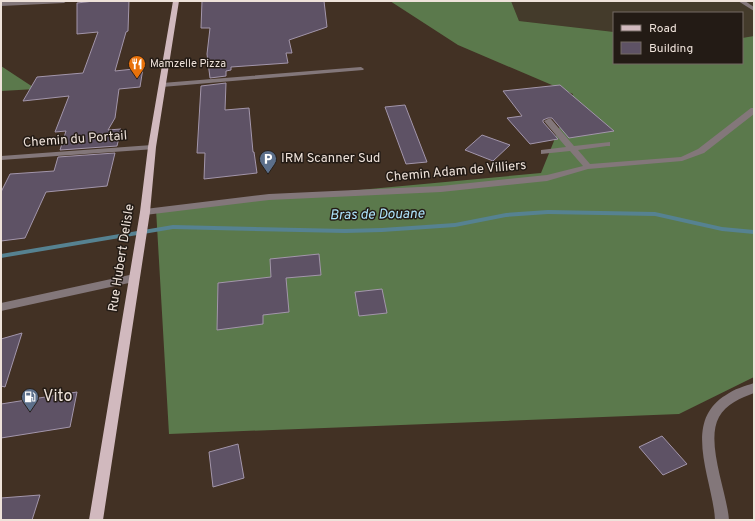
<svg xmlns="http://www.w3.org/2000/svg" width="755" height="521" viewBox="0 0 755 521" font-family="Overpass,sans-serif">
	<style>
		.education { fill: #443b2b }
		.forest { fill: #5b794c }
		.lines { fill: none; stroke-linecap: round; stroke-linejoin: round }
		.stream { fill: #568291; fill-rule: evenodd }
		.building { fill: #5e5265; stroke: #a396ab }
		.minor { fill: #83777a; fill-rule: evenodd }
		.major { fill: #d1b9be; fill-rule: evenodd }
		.labels { text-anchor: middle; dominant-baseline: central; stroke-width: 3; stroke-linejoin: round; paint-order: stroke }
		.far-poi-label { font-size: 11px; fill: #eee2da; stroke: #231b15; text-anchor: start }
		.street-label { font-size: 13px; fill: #eee2da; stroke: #231b15 }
		.poi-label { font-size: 13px; fill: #eee2da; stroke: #231b15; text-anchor: start }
		.water-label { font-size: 14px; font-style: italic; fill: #ace1f9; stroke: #231b15 }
		.near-poi-label { font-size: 16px; fill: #eee2da; stroke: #231b15; text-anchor: start }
	</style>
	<rect width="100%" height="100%" fill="#423124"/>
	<path class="education" d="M511,1H754V36L742,38V13H614V32L519,21Z"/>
	<path class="forest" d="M390,1H511L519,21L614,32V63H742V38L754,36V377L679,414L169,434L156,209L541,173L573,94L458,45Z
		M1,66L36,89L1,91Z"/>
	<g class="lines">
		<path class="stream" d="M548,210L655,212L722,227L754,230V234L722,231L655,216L548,214L506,217L455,227L382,232L345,233L173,229L1,258V254L173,225L345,229L382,228L455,223L506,213Z"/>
	</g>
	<path class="building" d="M94,1H129L128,31L126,32L115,71L143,68L140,87L119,89L115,118L108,130L121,129L117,146L60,150L66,131L55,132L69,96L23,101L37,77L83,73L98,32L77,34V3Z
		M202,1H324L327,27L289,40L292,53H286L288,63L231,67V70L226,71V76L210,78L207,54L210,28H201Z
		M226,83L225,110L249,108L253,152H254L257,173L204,179L205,153H197L201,86Z
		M560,85L614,131L569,138L552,118H548L543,120V122L558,139L530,144L507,118L522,116L503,91Z
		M405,105L427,162L406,164L385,107Z
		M482,135L510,145L493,161L465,150Z
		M115,153L107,186L46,192L25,238L1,241V192L10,174L54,171L58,157Z
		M319,254L321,275L286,278L289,312L263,315V324L217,330L218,283L271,277L270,259Z
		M382,289L387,313L359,316L355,292Z
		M22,333L5,387L1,386V339Z
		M77,392L70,427L1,438V404Z
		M662,436L687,464L663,475L639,447Z
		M238,444L244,478L213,487L209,452Z
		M40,495L32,520H1V498Z"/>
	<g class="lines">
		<path class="minor" d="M30,1H67L64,3L1,6V2Z
			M738,1H745L754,7V11Z
			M361,67L364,69L363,70L162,87L159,85L162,83Z
			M751,108H754V114L704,153L682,161L588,169L547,181L441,192L269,200L145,215L140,212L145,209L269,194L441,186L547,175L583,166L570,151L541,154V150L566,147L544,121L548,119H551L574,146L610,142V146H607L578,150L590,164L681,157L698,149Z
			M152,145H155V149L1,160V156Z
			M134,274L139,278L138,281L1,311V303Z
			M754,383V393C741,398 726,404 719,417C705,442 727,492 729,520H715C713,480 681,422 726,395C734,389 745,386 754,383Z"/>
		<path class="major" d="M173,1H179L156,147L150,212L103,520H89L140,212L148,147Z"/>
	</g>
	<defs>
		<symbol id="restaurant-pin" viewBox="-11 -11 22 30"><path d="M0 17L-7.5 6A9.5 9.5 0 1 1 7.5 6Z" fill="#e8710a" stroke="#231b15"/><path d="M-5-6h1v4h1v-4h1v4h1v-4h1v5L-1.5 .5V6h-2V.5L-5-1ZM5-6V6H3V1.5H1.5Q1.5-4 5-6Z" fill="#fff"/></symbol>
		<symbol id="parking-pin" viewBox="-11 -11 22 30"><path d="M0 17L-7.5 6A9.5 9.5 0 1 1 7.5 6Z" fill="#5c6f8a" stroke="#231b15"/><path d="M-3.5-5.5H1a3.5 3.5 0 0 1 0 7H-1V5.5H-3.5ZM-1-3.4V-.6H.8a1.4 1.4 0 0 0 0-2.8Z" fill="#fff"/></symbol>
		<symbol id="fuel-pin" viewBox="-11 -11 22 30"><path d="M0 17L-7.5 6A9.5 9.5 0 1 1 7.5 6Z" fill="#5c6f8a" stroke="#231b15"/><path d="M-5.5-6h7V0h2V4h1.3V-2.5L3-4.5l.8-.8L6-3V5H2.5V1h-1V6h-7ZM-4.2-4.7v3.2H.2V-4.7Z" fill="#fff"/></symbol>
	</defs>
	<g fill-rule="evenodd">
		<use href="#restaurant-pin" x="127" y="54" width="20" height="27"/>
		<use href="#parking-pin" x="258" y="149" width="20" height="27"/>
		<use href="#fuel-pin" x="20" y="387" width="20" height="27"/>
	</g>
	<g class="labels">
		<g class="far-poi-label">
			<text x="150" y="64">Mamzelle Pizza</text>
		</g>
		<g class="street-label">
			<text transform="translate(75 140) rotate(-4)">Chemin du Portail</text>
			<text transform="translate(456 172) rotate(-5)">Chemin Adam de Villiers</text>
			<text transform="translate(122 258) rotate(-81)">Rue Hubert Delisle</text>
		</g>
		<g class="poi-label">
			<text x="281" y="159">IRM Scanner Sud</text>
		</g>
		<g class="water-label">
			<text transform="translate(377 215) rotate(-1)">Bras de Douane</text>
		</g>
		<g class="near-poi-label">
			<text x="43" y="397">Vito</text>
		</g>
	</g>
	<rect width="755" height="521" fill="none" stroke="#eee2da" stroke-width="4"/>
	<rect x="613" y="12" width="130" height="52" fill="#231b15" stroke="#746b64"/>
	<rect x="621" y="25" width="20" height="6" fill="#d1b9be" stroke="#746b64"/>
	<text x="649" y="32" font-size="12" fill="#eee2da">Road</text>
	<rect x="621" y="42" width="20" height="12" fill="#5e5265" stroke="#746b64"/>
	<text x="649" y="52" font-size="12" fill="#eee2da">Building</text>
</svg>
